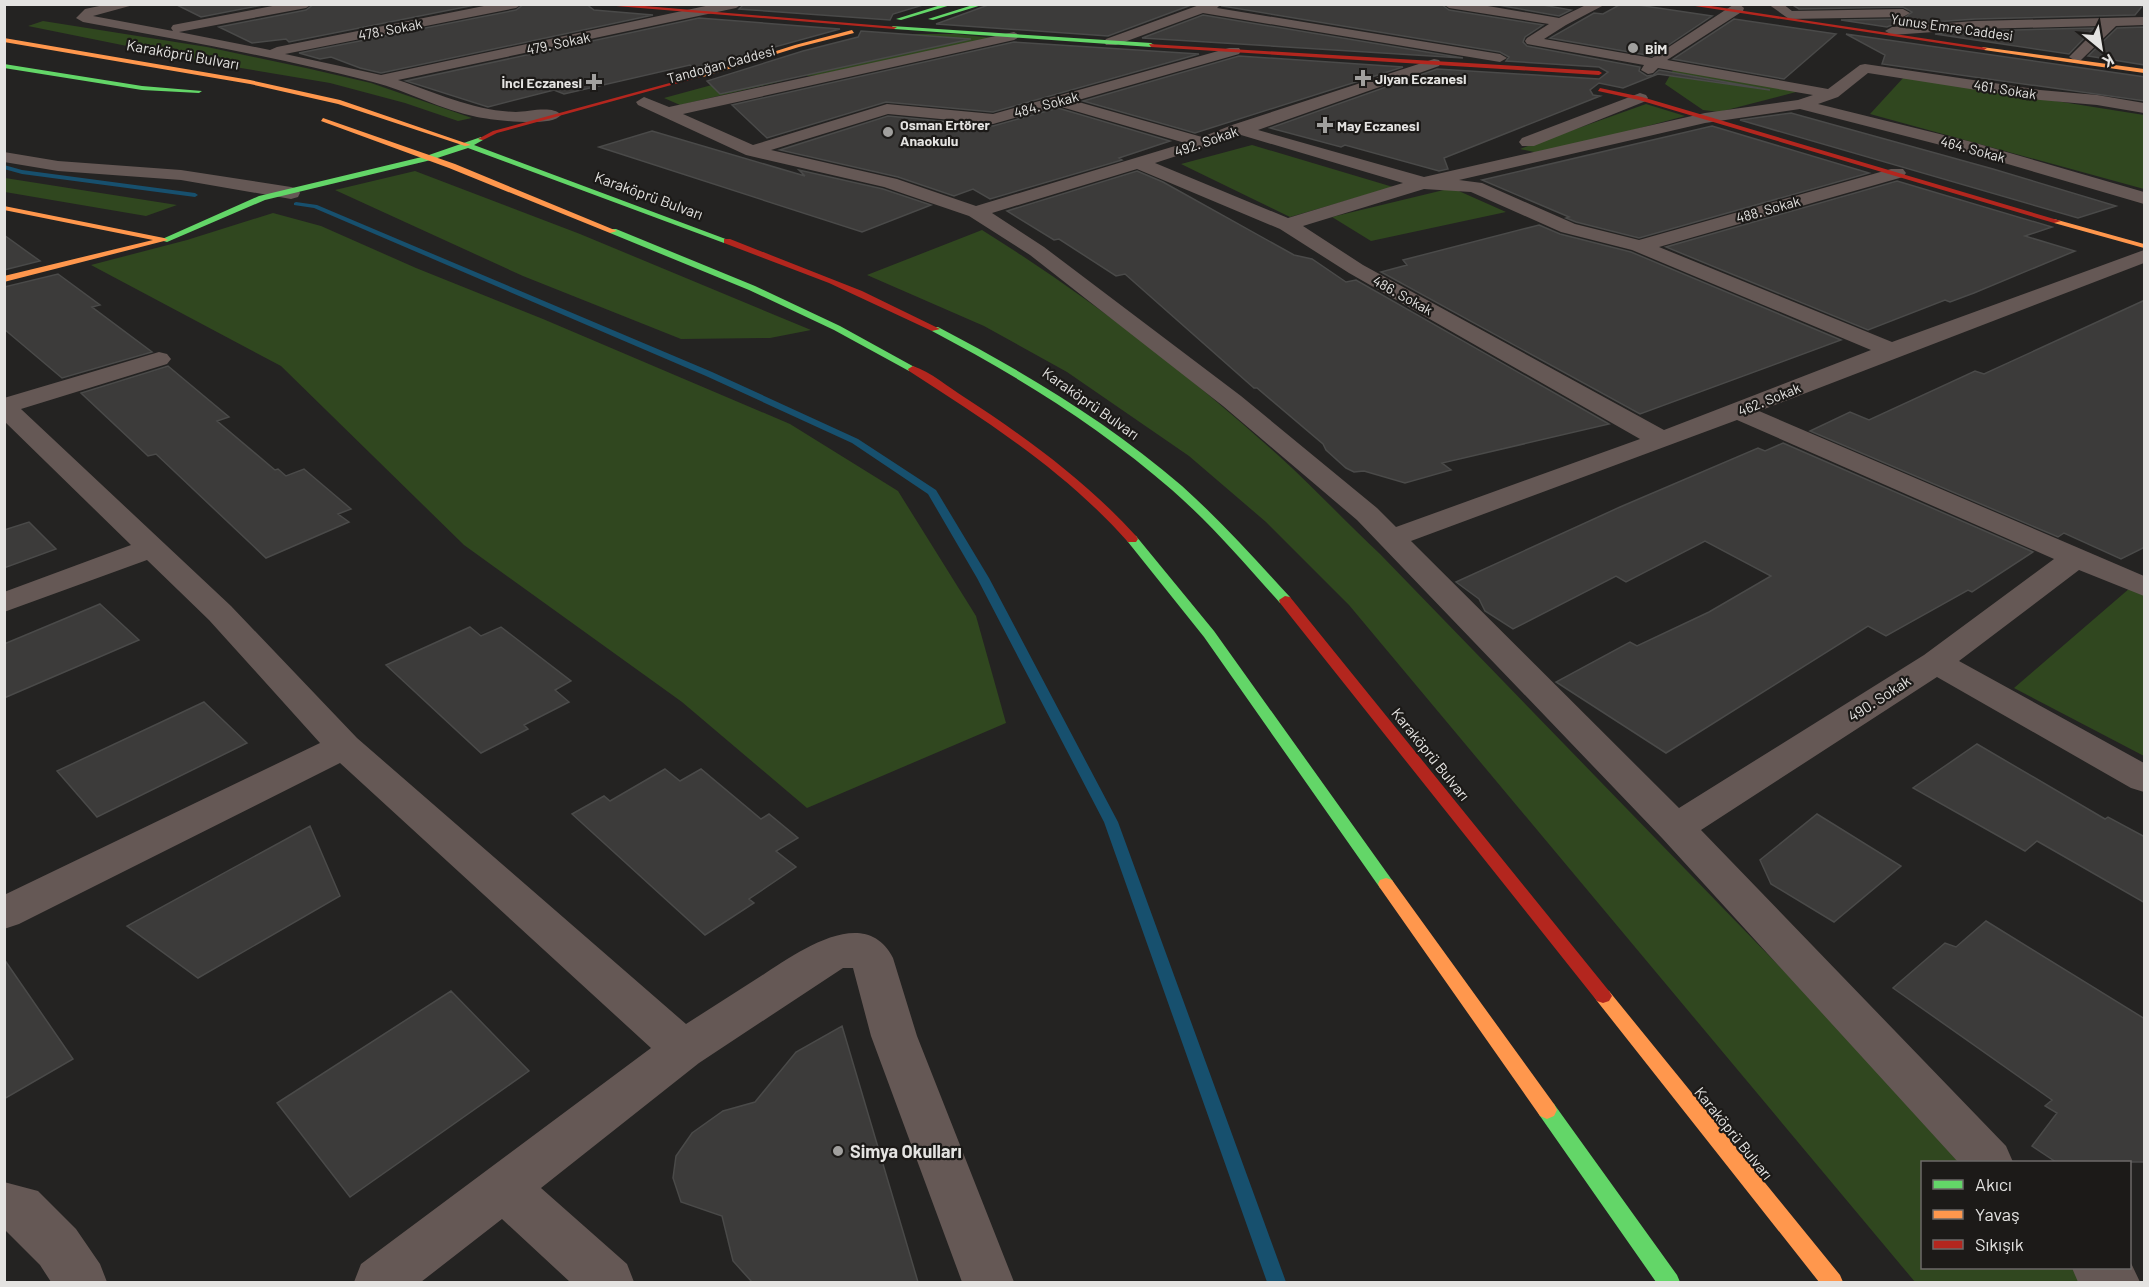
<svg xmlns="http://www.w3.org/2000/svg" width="2149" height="1287" viewBox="0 0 2149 1287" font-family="Barlow,sans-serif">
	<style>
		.green { fill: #30471f }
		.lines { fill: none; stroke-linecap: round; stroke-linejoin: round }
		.stream { fill: #17506e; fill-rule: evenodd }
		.building { fill: #3c3b3a; stroke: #4a4a49; stroke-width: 1.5 }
		.street { fill: #655855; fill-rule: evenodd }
		.fast { fill: #63d668; fill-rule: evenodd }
		.slow { fill: #ff974d; fill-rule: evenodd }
		.jam { fill: #b3261e; fill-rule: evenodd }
		.poi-dot { fill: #a1a09e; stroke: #1c1a18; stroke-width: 2 }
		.labels { text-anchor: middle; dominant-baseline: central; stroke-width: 4.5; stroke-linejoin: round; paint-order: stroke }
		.far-street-label { font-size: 14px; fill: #e4e3e1; stroke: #1c1a18 }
		.far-poi-label { font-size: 14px; font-weight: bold; fill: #e4e3e1; stroke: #1c1a18; text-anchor: start }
		.street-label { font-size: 15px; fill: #e4e3e1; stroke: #1c1a18 }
		.near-poi-label { font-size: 18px; font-weight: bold; fill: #e4e3e1; stroke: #1c1a18; text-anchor: start }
	</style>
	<rect width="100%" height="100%" fill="#242322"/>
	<path class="green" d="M43,21L207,47L306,68L371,83L472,118L458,121L405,103L330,83L211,63L28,26Z
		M905,34H955L995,38L818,75L808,76L783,68Z
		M1673,70L1800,91L1719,112L1703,110L1665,84Z
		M756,73L782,81L680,105L664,98Z
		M1904,77L2144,115V189L1870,114Z
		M1646,104L1685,116L1543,154L1520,149Z
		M1252,145L1393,187L1290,217L1181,164Z
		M415,171L580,234L811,330L770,338L681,339L523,276L335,190Z
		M5,178L177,205L146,216L5,192Z
		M1452,188L1506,212L1371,241L1332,217Z
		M273,213L321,226L416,268L543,319L790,424L898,491L976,616L1006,723L807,808L682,702L464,545L281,366L91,265L187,240Z
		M982,230C1088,296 1186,372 1279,456C1313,487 1346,522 1380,554L1969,1162H1922V1268H2071L2085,1282H1915L1349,605L1266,522L1189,456L1067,372L984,326L867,275Z
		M2130,588L2144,595V756L2014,688Z"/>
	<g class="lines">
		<path class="stream" d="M4,165L22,170L195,193L198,195L195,197L22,174L4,169Z
			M296,202L317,205L712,372L858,439L936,490L989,578L1118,822L1286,1282H1267L1104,822L977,578L928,494L852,443L706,376L314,208L294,205V203Z"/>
	</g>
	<path class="building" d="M175,4H268L201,17Z
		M314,4H480L289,42L286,39L252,43L219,27L306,10Z
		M524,4H586L594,10L653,15L381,73L360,68L331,57L320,59L299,53L516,10Z
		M744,4H926L893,14L890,20L739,9Z
		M991,4H1194L1108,36L936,24Z
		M1223,4H1441L1449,10L1543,25L1525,37L1523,42L1527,46L1640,67L1639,71L1647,76L1653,75L1659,70L1770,90L1658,74L1623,88L1599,83L1590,90L1593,95L1600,96L1444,158L1448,169L1439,171L1345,145L1341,147L1270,128L1437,69L1599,79L1608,72L1599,67L1506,61L1509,57L1500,52L1222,6Z
		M1492,4H1537L1571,10L1559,16Z
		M1621,4H1631L1712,16L1652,56L1550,38L1594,13L1603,14Z
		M1791,4H2144L2135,15L1975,19L1892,25L1887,27L1841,20L1903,19L1912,12L1903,7L1799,9Z
		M1203,15L1463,58L1142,38Z
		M699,18L840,29L695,69L690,65L564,94L554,90L488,107L406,81Z
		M1734,19L1836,34L1784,79L1673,59Z
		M2145,27V65L2088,56L2117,28Z
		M2094,28L2069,54L1935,34L1975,31Z
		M861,31L971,39L720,94L707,81L803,51L858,37Z
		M1846,34L2145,77V101L1882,64L1885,55Z
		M1014,42L1199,54L993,112L886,102L767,138L732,105Z
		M1239,56L1403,67L1195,133L1083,101Z
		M1058,108L1170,141L1119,158L1122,160L990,199L973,189L954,196L898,177L780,150L888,116L993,126Z
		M1791,113L1993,169L2116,206L2078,218L1740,120Z
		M1712,126L1869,173L1639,238L1576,222L1566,218L1569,217L1482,180Z
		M652,131L805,176L799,170L883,189L931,205L862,232L599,147Z
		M1137,171L1163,182L1294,255L1312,259L1346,282L1356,280L1609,424L1442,463L1451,470L1405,483L1364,471L1354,472L1346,468L1326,450L1323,444L1257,388H1254L1125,274L1116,276L1059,239L1054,240L1007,211Z
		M1897,181L2052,227L2025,236L2075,251L1974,293L1950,302L1945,300L1868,330L1666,247Z
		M1539,225L1560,234L1631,252L1841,340L1640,414L1381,272L1407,265L1403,260Z
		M4,235L40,261L4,270Z
		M58,274L100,305L92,307L152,352L62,378L4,329V287Z
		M2145,300V547L2121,559L2064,533L2058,537L1810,431L1850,412L1869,420L1975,371L1984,374Z
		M168,366L229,417L217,421L275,470L278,469L286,476L304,469L351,509L338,514L349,522L266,558L156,454L148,456L81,393Z
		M1783,443L2033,552L1972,592L1968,590L1886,636L1868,626L1666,753L1556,682L1630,642L1637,646L1709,612L1771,576L1705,541L1626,582L1616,576L1513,629L1485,611L1479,599L1456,582L1620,507L1758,448L1765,451Z
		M29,522L56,549L4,568V530Z
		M100,604L139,640L4,698V644Z
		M470,627L481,636L501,627L571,681L555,690L569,702L524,725L528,729L481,753L386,665Z
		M204,702L247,743L97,817L57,771Z
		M1977,744L2105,819L2108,817L2145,837V903L2037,841L2025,851L1913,788Z
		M665,769L680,781L701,769L761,819L769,814L798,838L776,851L796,867L749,899L754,903L705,935L572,814L604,796L610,801Z
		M1817,814L1901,866L1834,922L1771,884L1760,860Z
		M310,826L340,896L198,978L127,926Z
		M1986,921L2145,1019V1162H2056L2032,1146L2057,1113L2045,1106L2052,1100L1893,988L1945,943L1956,947Z
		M4,959L73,1059L4,1099Z
		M451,991L529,1071L350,1197L277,1103Z
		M842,1026L918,1282H752L733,1261L722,1216L681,1202L673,1178L676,1156L692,1133L723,1111L755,1102L796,1052Z"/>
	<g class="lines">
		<path class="street" d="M109,4H137L93,16L173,31L171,28L173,25L178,24L283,4H312L306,8L179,32L270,50L277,47L494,4H522L516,8L285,54L381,75L715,4H742L736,8L398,80C436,93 475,111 516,112C528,112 553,105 561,115C551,128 493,120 477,117C441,110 408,91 373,82C278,57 180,40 83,22L76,18L85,9Z
			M1202,4H1221L1217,8L1500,54L1507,58L1500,62L1203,13L1116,45H1106L1104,42L1106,39Z
			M1443,4H1476L1559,18L1588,4H1606L1566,25L1544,39L1652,58L1733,5L1739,4L1744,8L1743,11L1667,60L1828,89L1860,65L1865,64L2040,90L2097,95L2144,103V113L2097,105L2040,100L1868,73L1838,97L1818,104L1972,142L2144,192V204L1960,150L1800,109L1705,123L1459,180L1482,183L1575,224L1639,240L1891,169H1903L1906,173L1903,177L1659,247L1892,342L2144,250V263L1759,411L2144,576V596L2079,570L1959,661L2144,763V792L2131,788L1937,677L1701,830L2006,1146L2013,1162H1958L1662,838L1357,520L1223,406L1030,255L969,216L884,187L746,155L638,105L636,102L644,97L669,107L1014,32L1021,36L1014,40L683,114L753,145L887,104L993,114L1229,48H1239L1241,51L1239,54L1075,101L1202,137L1232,125L1434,59L1439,60L1441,63L1439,66L1258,130L1424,177L1705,113L1798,100L1813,95L1658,68L1653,73L1648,74L1641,70L1644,65L1527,44L1525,41L1527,38L1549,24L1449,8ZM1058,106L1185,143L976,206L897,179L771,150L888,114L993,124ZM1241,135L1403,183L1288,218L1155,163ZM1137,169L1280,229L1349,273L1640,439L1396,527L1377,508L1241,396L1044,247L992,213ZM1424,189L1471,192L1561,232L1632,250L1871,350L1664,430L1363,265L1303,226ZM1737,420L2054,559L1924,655L1679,808L1411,541Z
			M1768,4H1783L1792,11L1903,9L1910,13L1903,17L1789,19Z
			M2144,17V25L2116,26L2081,60L2076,61L2069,57L2100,26L1975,29L1892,35L1885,31L1892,27L1975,21Z
			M1640,93L1646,95L1648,98L1646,101L1534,146H1522L1519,142L1522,138Z
			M4,152L58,161L181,170L291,187L298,189L300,193L298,197L291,199L181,180L58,171L4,162Z
			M159,352L167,354L171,359L167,364L21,409L231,606L357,738L686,1024C711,1008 736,992 761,976C795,955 864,902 893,958L917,1036L1014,1282H962L871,1036L853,968H843L699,1063L541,1188L627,1264L634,1282H570L502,1219L421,1282H354L361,1264L651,1048L340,763L19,924L4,929V895L320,743L209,620L147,560L4,612V592L131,545L4,421V398Z
			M4,1182L38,1191L76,1229L100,1264L107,1282H51L40,1265L4,1229Z
			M2130,1261L2140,1282H2078L2072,1268H2130Z"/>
		<path class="fast" d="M944,4H954L901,20L896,19Z
			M976,4H985L933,20L928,19Z
			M892,26L1151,43L1154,45L1151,47L894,29Z
			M4,64L142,86L202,91L199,93L142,90L4,68Z
			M481,137L483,140L474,145L731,241L724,243L468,148L431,160L265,200L167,242L160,240L259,196L426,156Z
			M610,229H616L755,286L840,326L918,369L917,371H909L834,330L749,290L610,233Z
			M932,327H938C1024,372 1108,422 1182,486C1221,521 1255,559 1290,597L1291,600L1290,603H1280C1245,564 1212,525 1172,490C1099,426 1017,376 932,331Z
			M1132,535L1136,536L1214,631L1392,880L1394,884L1392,888L1386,890L1380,888L1204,637L1128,542L1126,539L1128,536Z
			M1547,1101L1554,1104L1677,1275L1680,1282H1656L1540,1116L1537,1110L1540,1104Z"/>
		<path class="slow" d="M852,30L854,33L799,47L703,77L698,76L795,45Z
			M4,38L250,80L340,100L471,145L465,146L338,104L250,84L4,42Z
			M1982,47L2144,69V73L1984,50Z
			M323,118L455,164L617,231L610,233L449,168L321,121Z
			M4,206L164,238L168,240L4,282V276L153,240L4,210Z
			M2054,219L2144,244V248L2054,223Z
			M1386,878L1392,880L1554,1104L1557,1110L1554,1116L1547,1119L1540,1116L1380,888L1378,884L1380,880Z
			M1603,989L1609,991L1840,1275L1843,1282H1819L1597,1001L1594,996L1597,991Z"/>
		<path class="jam" d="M592,4H621L897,27L894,29Z
			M1682,4H1698L1987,48L1984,50Z
			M1149,44L1599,71L1602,73L1599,75L1151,47Z
			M699,75L704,76L497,133L483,140L478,139L493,131Z
			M1600,88L1642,97L2061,221L2054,223L1639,100L1598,91Z
			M724,239H730L862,291L940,329L932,331L829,283L724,243Z
			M913,366C931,372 948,387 964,397C1027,438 1086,481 1136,536L1138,539L1136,542H1128C1065,471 988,422 909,371L908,369Z
			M1285,596L1290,597L1609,991L1612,996L1609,1001L1603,1003L1597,1001L1280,603L1279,600Z"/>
	</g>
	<g class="poi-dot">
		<circle cx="1633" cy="48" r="6"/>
		<path d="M1360 69h6v6h6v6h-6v6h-6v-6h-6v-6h6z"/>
		<path d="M591 73h6v6h6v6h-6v6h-6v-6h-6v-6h6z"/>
		<path d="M1322 116h6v6h6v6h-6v6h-6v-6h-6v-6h6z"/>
		<circle cx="888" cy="132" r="6"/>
		<circle cx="838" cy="1151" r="6"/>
	</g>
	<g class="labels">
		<g class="far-street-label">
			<text transform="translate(1952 27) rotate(8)">Yunus Emre Caddesi</text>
			<text transform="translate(390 29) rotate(-11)">478. Sokak</text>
			<text transform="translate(558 43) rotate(-12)">479. Sokak</text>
			<text transform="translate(721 64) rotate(-15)">Tandoğan Caddesi</text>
			<text transform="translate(2005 89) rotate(9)">461. Sokak</text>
			<text transform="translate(1046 104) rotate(-15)">484. Sokak</text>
			<text transform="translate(1206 141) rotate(-19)">492. Sokak</text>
			<text transform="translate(1973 149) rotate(15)">464. Sokak</text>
			<text transform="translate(1768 209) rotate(-16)">488. Sokak</text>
			<text transform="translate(1403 295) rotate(29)">486. Sokak</text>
			<text transform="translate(1769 399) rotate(-22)">462. Sokak</text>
		</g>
		<g class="far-poi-label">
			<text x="1645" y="48">BİM</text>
			<text x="1375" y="78">Jiyan Eczanesi</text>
			<text x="582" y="82" text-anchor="end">İnci Eczanesi</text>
			<text x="900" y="124">Osman Ertörer<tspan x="900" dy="16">Anaokulu</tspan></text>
			<text x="1337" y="125">May Eczanesi</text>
		</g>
		<g class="street-label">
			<text transform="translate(183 54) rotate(10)">Karaköprü Bulvarı</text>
			<text transform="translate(649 195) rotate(20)">Karaköprü Bulvarı</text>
			<text transform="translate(1091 403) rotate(35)">Karaköprü Bulvarı</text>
			<text transform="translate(1879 698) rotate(-33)">490. Sokak</text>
			<text transform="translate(1431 754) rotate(51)">Karaköprü Bulvarı</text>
			<text transform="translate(1734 1133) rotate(51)">Karaköprü Bulvarı</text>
		</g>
		<g class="near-poi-label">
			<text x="850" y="1151">Simya Okulları</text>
		</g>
	</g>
	<rect width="2149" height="1287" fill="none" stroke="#e4e3e1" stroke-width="12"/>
	<rect x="1921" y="1161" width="210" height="108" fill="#1c1a18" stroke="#6c6a68" stroke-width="1.5"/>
	<rect x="1933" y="1180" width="30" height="9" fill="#63d668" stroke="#6c6a68" stroke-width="1.5"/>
	<text x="1975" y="1191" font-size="18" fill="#e4e3e1">Akıcı</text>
	<rect x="1933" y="1210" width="30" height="9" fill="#ff974d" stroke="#6c6a68" stroke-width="1.5"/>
	<text x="1975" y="1221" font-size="18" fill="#e4e3e1">Yavaş</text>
	<rect x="1933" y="1240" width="30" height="9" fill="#b3261e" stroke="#6c6a68" stroke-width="1.5"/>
	<text x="1975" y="1251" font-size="18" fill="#e4e3e1">Sıkışık</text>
	<g transform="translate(2101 48) rotate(150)" stroke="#1c1a18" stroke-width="4.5" paint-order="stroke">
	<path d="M0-4.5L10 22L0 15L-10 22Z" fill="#e4e3e1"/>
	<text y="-9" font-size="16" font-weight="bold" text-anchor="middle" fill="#e4e3e1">K</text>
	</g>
</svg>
